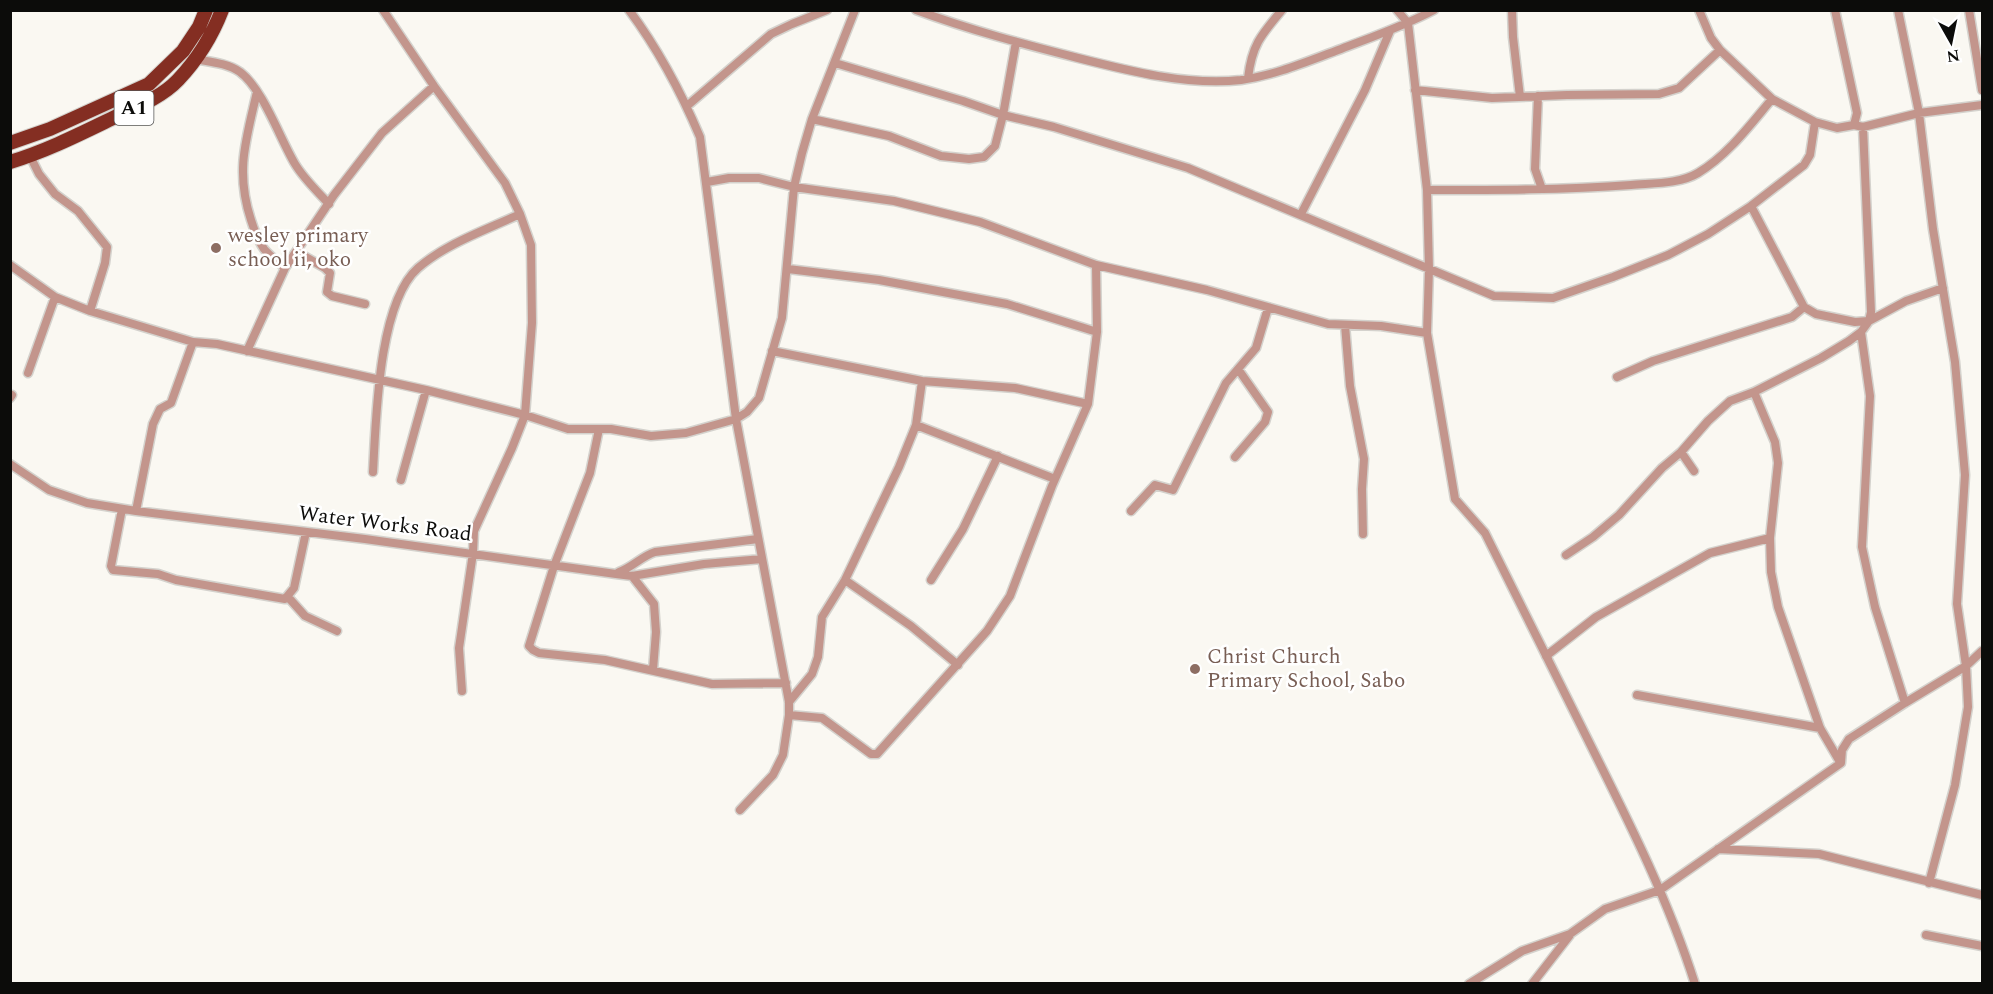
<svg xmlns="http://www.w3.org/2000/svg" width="1993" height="994" viewBox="0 0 1993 994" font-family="Spectral,serif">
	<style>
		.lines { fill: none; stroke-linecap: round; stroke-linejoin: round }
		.minor-casing { stroke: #d4d2cd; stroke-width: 11 }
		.trunk-casing { stroke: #d4d2cd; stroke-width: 16 }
		.minor { stroke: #c3958c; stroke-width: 8 }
		.trunk { stroke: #842e22; stroke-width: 14 }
		.education-dot { fill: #8d6e63; stroke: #fff; stroke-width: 2 }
		.labels { text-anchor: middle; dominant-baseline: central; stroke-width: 5; stroke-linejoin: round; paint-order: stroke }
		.shield { fill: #fff; stroke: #555554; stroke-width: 1.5 }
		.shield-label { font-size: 20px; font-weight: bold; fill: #0c0c0a }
		.education-label { font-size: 21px; fill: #785e54; stroke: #fff; text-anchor: start }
		.street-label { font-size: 21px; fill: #0c0c0a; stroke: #fff }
	</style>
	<rect width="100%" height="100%" fill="#faf8f2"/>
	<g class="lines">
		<defs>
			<path id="minor" d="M383,10L434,86L505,183L520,214L531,245L532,323L525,415L512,448L474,531L473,553L459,648L462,691
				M629,10C658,49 681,92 700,137L736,419L789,702V715L783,755L773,775L740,810
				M916,10C970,30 1023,44 1078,58C1129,71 1188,86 1241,80C1276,75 1308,61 1341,49C1372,37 1404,26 1434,10
				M1397,10L1408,23L1427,190L1429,269L1427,333L1455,499L1485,533C1521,605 1557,678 1593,750C1631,826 1669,902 1695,984
				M1512,10L1513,37L1520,97
				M1699,10L1711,38L1720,50L1772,99L1815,122L1837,128L1854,125L1863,127L1919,113L1982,105
				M1835,10L1857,113L1854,125
				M1898,10L1919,113L1933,229L1955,362L1965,475L1957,604L1966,666L1968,707L1955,785L1929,883
				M1969,10L1982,90
				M195,59C210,62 227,63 240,72C263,89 280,139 295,164C304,179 317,191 329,204
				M835,63L963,101L1003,115L1054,127L1188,168L1494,296L1553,298L1613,277L1668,255L1708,234L1751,206L1804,165L1810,155L1815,122
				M1248,78C1252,45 1261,35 1282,10
				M1415,90L1492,98L1567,95L1659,94L1679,88L1720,50
				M257,92C246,140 235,171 251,220C254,230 258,240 264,249C270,256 278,262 285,268
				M1538,96L1535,169L1542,189
				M687,106L771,34L792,24L827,10
				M812,119L889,136L941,156L969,159L984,157L995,146L1003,115L1016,42
				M30,156L39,174L55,194L78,211L107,247L105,263L90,311
				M707,182L729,178H759L794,187L894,201L980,222L1096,265L1207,290L1328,324L1381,326L1427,333
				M1427,190C1495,190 1563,190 1631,185C1652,183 1680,184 1698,173C1728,155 1750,125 1772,99
				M1751,206L1804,307
				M1301,214L1365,90L1390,31
				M297,252L325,268L330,273L327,292L332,296L365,304
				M10,265L55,297L90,311L193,342L217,344L426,390L525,415L568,429H611L651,436L686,433L736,419L747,412L759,398L782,318L794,187L802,153L812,119L855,10
				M788,269L879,280L1007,304L1097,332
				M1345,325L1350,386L1364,459L1362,489L1363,534
				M1861,332L1870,396L1862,547L1875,607L1905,703
				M247,351L285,268L334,195L382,133L434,86
				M772,351L922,381L1015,388L1088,404
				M28,373L55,297
				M1617,377L1653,361L1792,317L1804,307L1816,314L1855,322L1869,321L1906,301L1943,288
				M1754,392L1775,442L1778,463L1770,538L1771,572L1778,607L1820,728L1840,762
				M10,398L12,395
				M916,425L1055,479
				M599,429L590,473L554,566L529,646L533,650L539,653L605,660L712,684L786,683
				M1681,452L1694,471
				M1235,457L1265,422L1268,412L1238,369
				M10,464L49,490L87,503L136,511L365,539L616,574L632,576L704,564L762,559
				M373,472C376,421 378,303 418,268C447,243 486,230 520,214
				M401,480L426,390
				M122,509L111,566L113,570L158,574L176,580L285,599L294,588L306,532
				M136,511L153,424L160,409L171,403L193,342
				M1131,511L1155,485L1173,490L1226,383L1256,348L1268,308
				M1566,555L1593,537L1619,515L1662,468L1681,452L1708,421L1730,401L1754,392L1821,358L1849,341L1861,332L1869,321L1871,312L1863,127
				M619,572C633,567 642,556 655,552L758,539
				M632,576L654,604L656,632L653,670
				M845,580L911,626L958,665
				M931,580L963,529L998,456
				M288,597L305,616L337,631
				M1548,659L1546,656L1596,617L1710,553L1770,538
				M1637,695L1820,728
				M789,702L812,674L818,657L822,617L845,580L899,467L916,425L922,381
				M789,715L822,718L871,754H877L987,631L1010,596L1052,486L1088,404L1097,332L1096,265
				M1718,849L1819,854L1982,895
				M1659,887L1660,890L1841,763L1842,750L1849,739L1905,703L1966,666L1982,651
				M1926,935L1982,946
				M1469,984L1522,951L1570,934L1605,909L1660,890
				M1532,984L1570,935"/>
			<path id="trunk" d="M10,143L50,129L149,84L183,51L199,27L206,10
				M10,162C46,151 78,135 111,119C134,108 161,98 178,80C197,60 212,36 222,10"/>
		</defs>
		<use href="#minor" class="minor-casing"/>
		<use href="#trunk" class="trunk-casing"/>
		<use href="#minor" class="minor"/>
		<use href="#trunk" class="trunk"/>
	</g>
	<g class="education-dot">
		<circle cx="216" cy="248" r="6"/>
		<circle cx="1195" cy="669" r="6"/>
	</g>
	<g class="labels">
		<rect class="shield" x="114.5" y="91" width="39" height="34" rx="4.5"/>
		<g class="shield-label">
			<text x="134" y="108">A1</text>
		</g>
		<g class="education-label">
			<text x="228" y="236">wesley primary<tspan x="228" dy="24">school ii, oko</tspan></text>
			<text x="1207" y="657">Christ Church<tspan x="1207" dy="24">Primary School, Sabo</tspan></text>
		</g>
		<g class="street-label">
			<text transform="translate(385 524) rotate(7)">Water Works Road</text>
		</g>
	</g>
	<rect width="1993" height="994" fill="none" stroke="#0c0c0a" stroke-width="24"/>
	<g transform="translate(1951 42) rotate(171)" stroke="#ffffff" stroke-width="4.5" paint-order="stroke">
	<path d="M0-4.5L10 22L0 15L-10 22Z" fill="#0c0c0a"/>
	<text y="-9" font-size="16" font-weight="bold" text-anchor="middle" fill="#0c0c0a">N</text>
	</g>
</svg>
